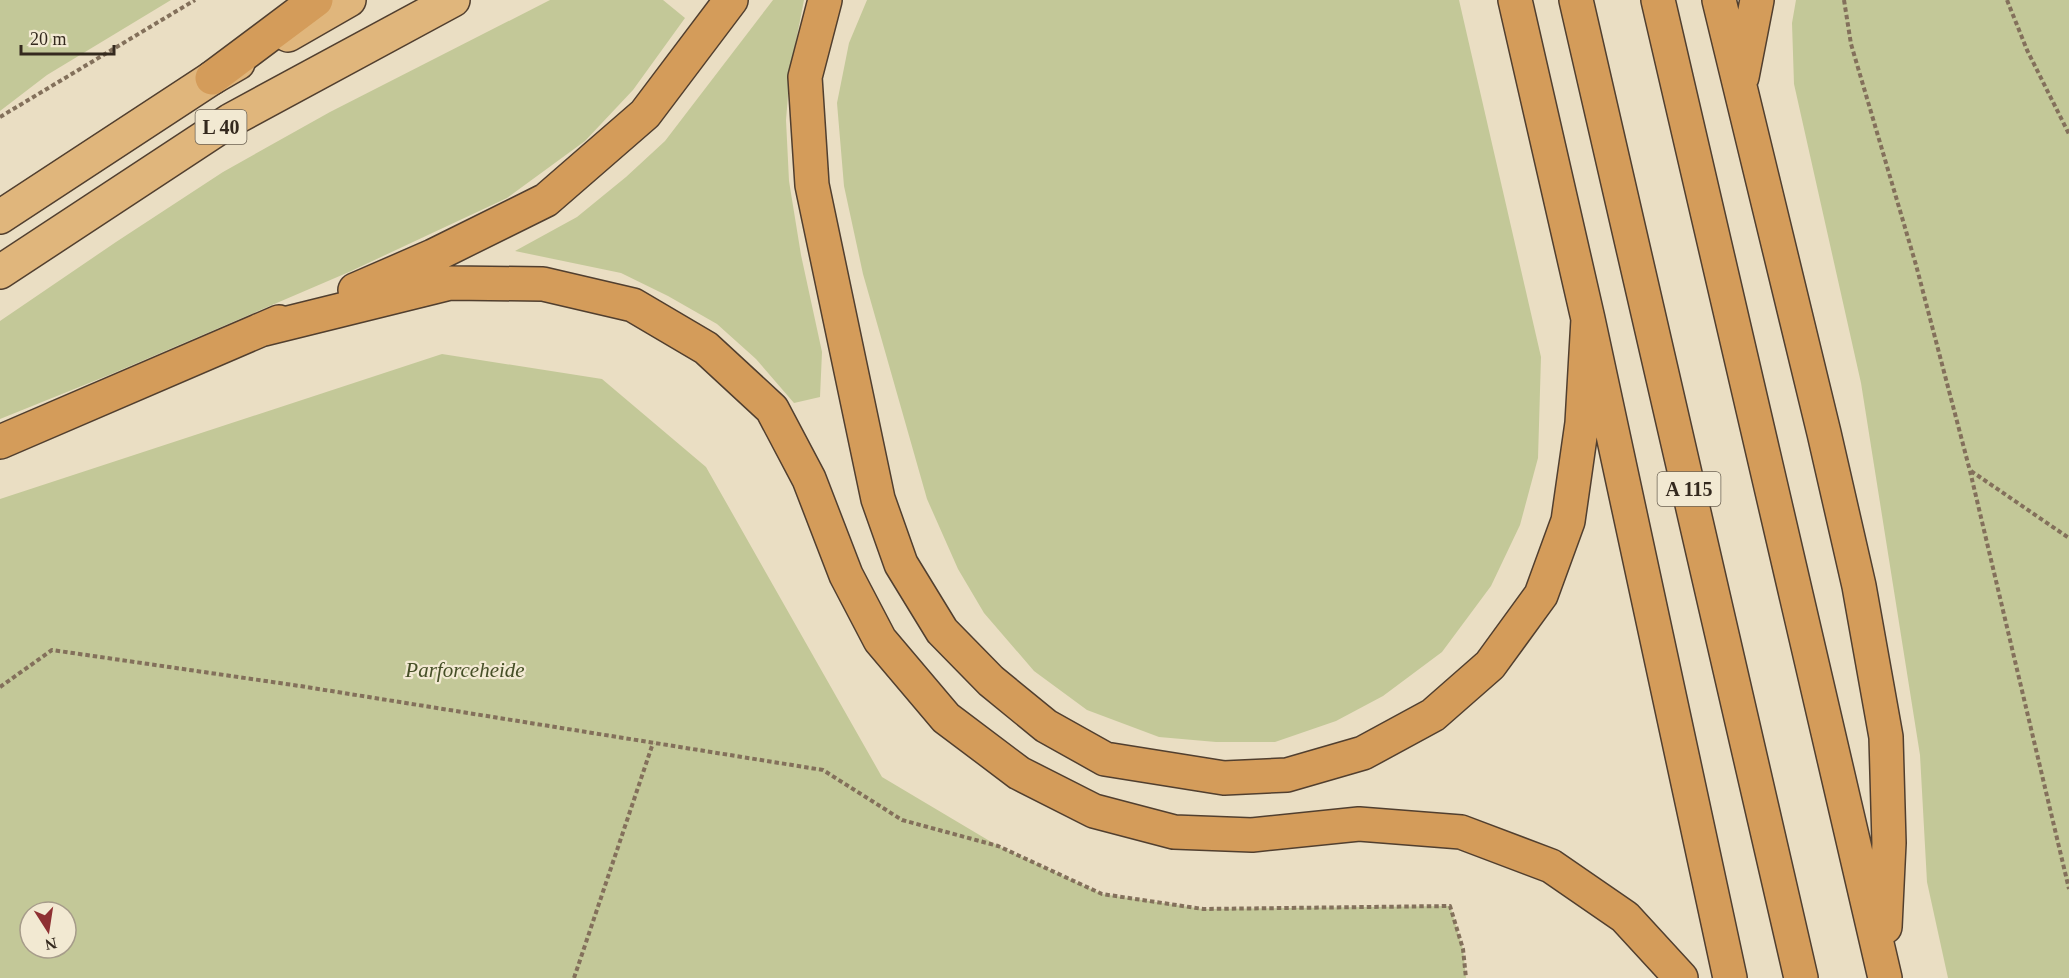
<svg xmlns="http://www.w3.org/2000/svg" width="2069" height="978" viewBox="0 0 2069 978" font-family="'Times New Roman',serif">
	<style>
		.green { fill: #c3c898; fill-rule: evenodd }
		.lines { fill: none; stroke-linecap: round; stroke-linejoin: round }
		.trunk-casing { stroke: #513f2f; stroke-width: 36 }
		.motorway-casing { stroke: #513f2f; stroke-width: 36 }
		.path { stroke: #83705b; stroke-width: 4; stroke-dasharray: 4.5 3; stroke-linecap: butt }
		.trunk { stroke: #e0b67c; stroke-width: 33 }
		.motorway { stroke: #d49c5a; stroke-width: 33 }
		.labels { text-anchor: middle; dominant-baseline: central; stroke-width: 4.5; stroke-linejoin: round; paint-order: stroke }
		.shield { fill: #f2e9d2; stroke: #6d6354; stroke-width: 1.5 }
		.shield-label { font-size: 20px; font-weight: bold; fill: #34291e }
		.park-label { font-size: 21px; font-style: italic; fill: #464f27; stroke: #f2e9d2 }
	</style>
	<rect width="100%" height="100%" fill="#eadec3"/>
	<path class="green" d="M0,0H171L47,75L0,111Z
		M550,0H663L685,18L633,90L585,141L507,198L349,272L109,375L0,419V321L116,242L223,172L330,112Z
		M773,0H804L790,72L786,120L789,181L801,255L822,352L820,397L794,403L756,359L717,324L668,296L621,273L515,251L577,217L626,177L665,141Z
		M867,0H1459L1541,357L1538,458L1520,525L1491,586L1442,652L1383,696L1336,721L1275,742H1216L1159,737L1087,710L1034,671L984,613L958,569L927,499L863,274L844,186L837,103L849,43Z
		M1796,0H2069V978H1948L1927,882L1920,755L1861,383L1794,84L1792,23Z
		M442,354L602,379L706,467L882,777L998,846L1102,894L1203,909L1450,906L1463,949L1466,978H0V499ZM30,912H66V948H30Z"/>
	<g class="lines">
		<defs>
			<path id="trunk" d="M288,35L349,0
				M0,217L212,78L238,63
				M0,272L231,120L453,0"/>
			<path id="motorway" d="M825,0L805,77L812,185L878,499L901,564L942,631L991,681L1046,726L1105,759L1224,778L1287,775L1363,753L1433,715L1490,665L1541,595L1568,521L1582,423L1588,319
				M1515,0L1588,319L1730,978
				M1576,0L1801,978
				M1658,0L1885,978
				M1719,0L1824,433L1859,586L1886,737L1889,843L1885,927
				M1742,77L1757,0
				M212,78L316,0
				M355,290L433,256L546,200L645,114L731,0
				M260,330L450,283L543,284L633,305L706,348L772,409L809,479L846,575L880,640L946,718L1019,773L1094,811L1174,832L1252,835L1359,824L1461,832L1551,866L1625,917L1681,978
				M0,442L279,322"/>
		</defs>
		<use href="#trunk" class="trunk-casing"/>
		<use href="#motorway" class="motorway-casing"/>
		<path class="path" d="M1844,0L1851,44L1916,265L1970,471L2069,889
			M2007,0L2027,50L2069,134
			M0,117L195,0
			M1971,471L2069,538
			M0,687L52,650L300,686L823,770L902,820L998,846L1102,894L1203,909L1450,906L1463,949L1466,978
			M574,978L653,743"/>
		<use href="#trunk" class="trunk"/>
		<use href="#motorway" class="motorway"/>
	</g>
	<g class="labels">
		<g class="shield">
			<rect x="195.5" y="110" width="51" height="34" rx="4.5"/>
			<rect x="1657.5" y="472" width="63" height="34" rx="4.5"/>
		</g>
		<g class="shield-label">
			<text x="221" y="127">L 40</text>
			<text x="1689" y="489">A 115</text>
		</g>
		<g class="park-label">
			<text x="465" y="670">Parforceheide</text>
		</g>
	</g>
	<g transform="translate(48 930) rotate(168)"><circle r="28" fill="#f2e9d2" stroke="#a69c8a" stroke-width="1.5"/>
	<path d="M0-4.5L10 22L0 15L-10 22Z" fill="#8e3032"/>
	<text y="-9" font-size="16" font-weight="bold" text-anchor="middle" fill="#34291e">N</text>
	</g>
	<path d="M21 45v9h93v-9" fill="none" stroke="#34291e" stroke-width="3"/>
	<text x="30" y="45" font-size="18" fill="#34291e" stroke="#f2e9d2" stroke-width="4.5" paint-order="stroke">20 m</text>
</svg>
